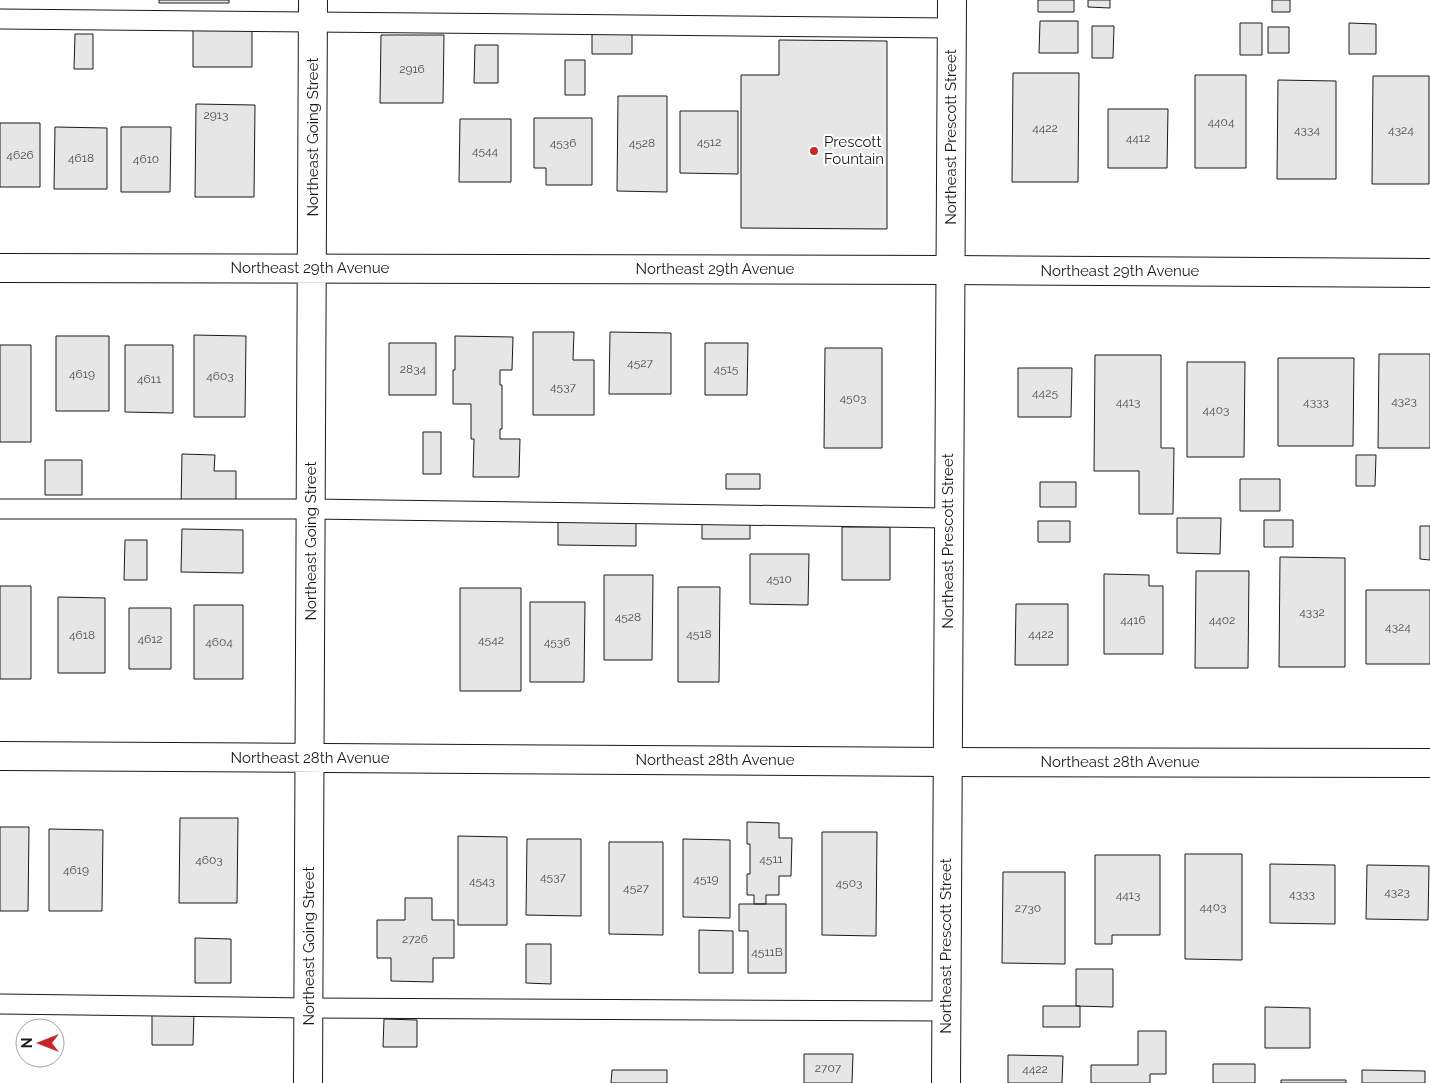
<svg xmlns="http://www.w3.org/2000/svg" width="1430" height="1083" viewBox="0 0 1430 1083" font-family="Raleway,sans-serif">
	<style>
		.building { fill: #e6e6e6; stroke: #1a1a1a }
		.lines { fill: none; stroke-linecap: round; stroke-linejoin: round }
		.service-casing { stroke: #1a1a1a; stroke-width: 21 }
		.minor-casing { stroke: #1a1a1a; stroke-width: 30 }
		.tertiary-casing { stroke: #1a1a1a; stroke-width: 30 }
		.service { stroke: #fff; stroke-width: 19 }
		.minor { stroke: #fff; stroke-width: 28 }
		.tertiary { stroke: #fff; stroke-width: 28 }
		.poi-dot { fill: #c62828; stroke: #fff; stroke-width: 2 }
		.labels { text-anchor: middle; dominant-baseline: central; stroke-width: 4; stroke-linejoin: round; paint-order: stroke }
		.number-label { font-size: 12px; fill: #4d4d4d }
		.street-label { font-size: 15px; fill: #1a1a1a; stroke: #fff }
		.poi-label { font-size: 15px; fill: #1a1a1a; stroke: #fff; text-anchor: start }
	</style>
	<rect width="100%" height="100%" fill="#fff"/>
	<path class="building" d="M159,0H229V3H159Z
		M1038,0H1074V12H1038Z
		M1088,0H1110V8L1088,7Z
		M1272,0H1290V12H1272Z
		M1040,21H1078V53H1039Z
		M193,23H252V67H193Z
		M1240,23H1262V55H1240Z
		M1349,23L1376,24V54H1349Z
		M1092,26H1114L1113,58H1092Z
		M1268,27H1289V53H1268Z
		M592,33H632V54H592Z
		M75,34H93V69H74Z
		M381,35H444L443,103H380Z
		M779,40L887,41V229L741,228V75H779Z
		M475,45H498V83H474Z
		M565,60H585V95H565Z
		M1013,73H1079L1078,182H1012Z
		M1195,75H1246V168H1195Z
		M1373,76H1429V184H1372Z
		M1278,80L1336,81V179H1277Z
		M618,96H667V192L617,191Z
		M196,104L255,105L254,197H195Z
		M1108,109H1168L1167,168H1108Z
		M680,111H738V174L680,173Z
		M534,118H592V185H546V168H534Z
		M460,119H511V182H459Z
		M0,123H40V187H0Z
		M55,127L107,128V189H54Z
		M121,127H171L170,192H121Z
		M533,332H574L573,360H594V415H533Z
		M610,332L671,333V394H609Z
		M194,335L246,336L245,417H194Z
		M56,336H109V411H56Z
		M455,336L513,337L512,370H500V385H502V429H500V439H520L519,477H473L474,439H471V404H453V370H455Z
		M389,343H436V395H389Z
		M705,343H748L747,395H705Z
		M0,345H31V442H0Z
		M125,345H173V413L125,412Z
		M825,348H882V448H824Z
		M1379,354H1430V448H1378Z
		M1095,355H1161V448H1174L1173,514H1139V471H1094Z
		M1278,358H1354L1353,446H1278Z
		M1187,362H1245L1244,457H1187Z
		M1018,368H1072L1071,417H1018Z
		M423,432H441V474H423Z
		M182,454L215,455L214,471H236V508H181Z
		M1356,455H1376L1375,486H1356Z
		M45,460H82V495H45Z
		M726,474H760V489H726Z
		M1240,479H1280V511H1240Z
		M1040,482H1076V507H1040Z
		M1177,518H1221L1220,554L1177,553Z
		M558,520L636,521V546L558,545Z
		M1264,520H1293V547H1264Z
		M1038,521H1070V542H1038Z
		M702,523H750V539H702Z
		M1420,526H1430V560L1420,559Z
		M842,527H890V580H842Z
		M182,529L243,530V573L181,572Z
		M125,540H147V580H124Z
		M750,554H809L808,605L750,604Z
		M1280,557L1345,558V667H1279Z
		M1196,571H1249L1248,668H1195Z
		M1104,574L1149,575V586H1163V654H1104Z
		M604,575H653L652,660H604Z
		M0,586H31V679H0Z
		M678,587H720L719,682H678Z
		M460,588H521V691H460Z
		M1366,590H1430V664H1366Z
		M58,597L105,598V673H58Z
		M530,602H585L584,682H530Z
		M1016,604H1068V665H1015Z
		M194,605H243V679H194Z
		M129,608H171V669H129Z
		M180,818H238L237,903H179Z
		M747,822L779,823V838H792L791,876H779V895H766V904H754V895H747V874H750V844H747Z
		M0,827H29L28,911H0Z
		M49,829L103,830L102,911H49Z
		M822,832H877L876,936L822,935Z
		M458,836L507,837V925H458Z
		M527,839H581V916L526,915Z
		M683,839L730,840V918L683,917Z
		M609,842H663V935L609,934Z
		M1185,854H1242V960L1185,959Z
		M1095,855H1160V935H1112V944H1095Z
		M1270,864L1335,865V924L1270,923Z
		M1367,865L1429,866L1428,920L1366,919Z
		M1003,872H1065V964L1002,963Z
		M405,898H432V920H454V958H433V982L391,981V958H377V920H405Z
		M739,904H786V973H748V931H739Z
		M699,930L733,931V973H699Z
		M195,938L231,939V983H195Z
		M526,944H551V984L526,983Z
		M1076,969H1113V1007L1076,1006Z
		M1043,1006H1080V1027H1043Z
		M1265,1007L1310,1008V1048H1265Z
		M152,1012H194L193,1045H152Z
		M384,1019L417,1020V1047H383Z
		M1138,1031H1166V1074H1150V1083H1091V1065H1138Z
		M804,1054H853L852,1083H804Z
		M1008,1055L1063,1056L1062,1083H1008Z
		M1213,1064H1255V1083H1213Z
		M612,1070H667V1083H611Z
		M1362,1070L1425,1071V1083H1362Z
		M1281,1080H1346V1083H1281Z"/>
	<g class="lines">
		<defs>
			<path id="service" d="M0,19L951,28
				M0,509H311L948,518
				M0,1004L308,1008L946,1011"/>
			<path id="minor" d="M0,268L950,270L1430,273
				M0,756L947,762L1430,763
				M308,1083L313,0"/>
			<path id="tertiary" d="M946,1083L952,0"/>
		</defs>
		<use href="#service" class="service-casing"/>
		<use href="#minor" class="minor-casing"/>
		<use href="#tertiary" class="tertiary-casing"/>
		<use href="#service" class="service"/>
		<use href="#minor" class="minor"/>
		<use href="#tertiary" class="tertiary"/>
	</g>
	<circle class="poi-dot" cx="814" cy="151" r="5"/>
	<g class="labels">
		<g class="number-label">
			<text x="412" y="69">2916</text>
			<text x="216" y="115">2913</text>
			<text x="1221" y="122">4404</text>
			<text x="1045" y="128">4422</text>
			<text x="1307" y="130">4334</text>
			<text x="1401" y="130">4324</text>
			<text x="1138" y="138">4412</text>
			<text x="709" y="142">4512</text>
			<text x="563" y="143">4536</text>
			<text x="642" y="143">4528</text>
			<text x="485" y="151">4544</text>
			<text x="20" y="155">4626</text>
			<text x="81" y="158">4618</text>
			<text x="146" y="159">4610</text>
			<text x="640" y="363">4527</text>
			<text x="413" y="369">2834</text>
			<text x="726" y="369">4515</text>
			<text x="82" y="374">4619</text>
			<text x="220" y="376">4603</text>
			<text x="149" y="379">4611</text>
			<text x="563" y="387">4537</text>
			<text x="1045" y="393">4425</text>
			<text x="853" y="398">4503</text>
			<text x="1404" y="401">4323</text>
			<text x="1128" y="402">4413</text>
			<text x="1316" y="402">4333</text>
			<text x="1216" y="410">4403</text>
			<text x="779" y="579">4510</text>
			<text x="1312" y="612">4332</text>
			<text x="628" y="617">4528</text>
			<text x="1133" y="620">4416</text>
			<text x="1222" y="620">4402</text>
			<text x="1398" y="627">4324</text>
			<text x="699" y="634">4518</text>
			<text x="1041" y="634">4422</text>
			<text x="82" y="635">4618</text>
			<text x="150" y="639">4612</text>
			<text x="491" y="640">4542</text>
			<text x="219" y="642">4604</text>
			<text x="557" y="642">4536</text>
			<text x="771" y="859">4511</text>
			<text x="209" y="860">4603</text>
			<text x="76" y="870">4619</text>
			<text x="553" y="877">4537</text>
			<text x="706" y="879">4519</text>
			<text x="482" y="881">4543</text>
			<text x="849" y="883">4503</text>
			<text x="636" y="888">4527</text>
			<text x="1397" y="892">4323</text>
			<text x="1302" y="894">4333</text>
			<text x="1128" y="895">4413</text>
			<text x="1213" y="907">4403</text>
			<text x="1028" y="908">2730</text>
			<text x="415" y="939">2726</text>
			<text x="767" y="952">4511B</text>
			<text x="828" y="1068">2707</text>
			<text x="1035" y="1069">4422</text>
		</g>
		<g class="street-label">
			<text transform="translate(313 137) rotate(-90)">Northeast Going Street</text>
			<text transform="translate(951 137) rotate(-90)">Northeast Prescott Street</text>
			<text x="310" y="268">Northeast 29th Avenue</text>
			<text x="715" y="269">Northeast 29th Avenue</text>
			<text x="1120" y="271">Northeast 29th Avenue</text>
			<text transform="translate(311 541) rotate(-90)">Northeast Going Street</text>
			<text transform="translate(948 541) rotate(-90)">Northeast Prescott Street</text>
			<text x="310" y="758">Northeast 28th Avenue</text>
			<text x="715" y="760">Northeast 28th Avenue</text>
			<text x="1120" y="762">Northeast 28th Avenue</text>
			<text transform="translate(309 946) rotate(-90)">Northeast Going Street</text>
			<text transform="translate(946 946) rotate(-90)">Northeast Prescott Street</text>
		</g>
		<g class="poi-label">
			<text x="824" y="142">Prescott<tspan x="824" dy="17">Fountain</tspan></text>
		</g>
	</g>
	<g transform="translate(40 1043) rotate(270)"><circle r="24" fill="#ffffff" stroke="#a3a3a3"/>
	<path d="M0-4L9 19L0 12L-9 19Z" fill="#c62828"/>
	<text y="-8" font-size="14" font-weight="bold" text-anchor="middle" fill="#1a1a1a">N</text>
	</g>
</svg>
